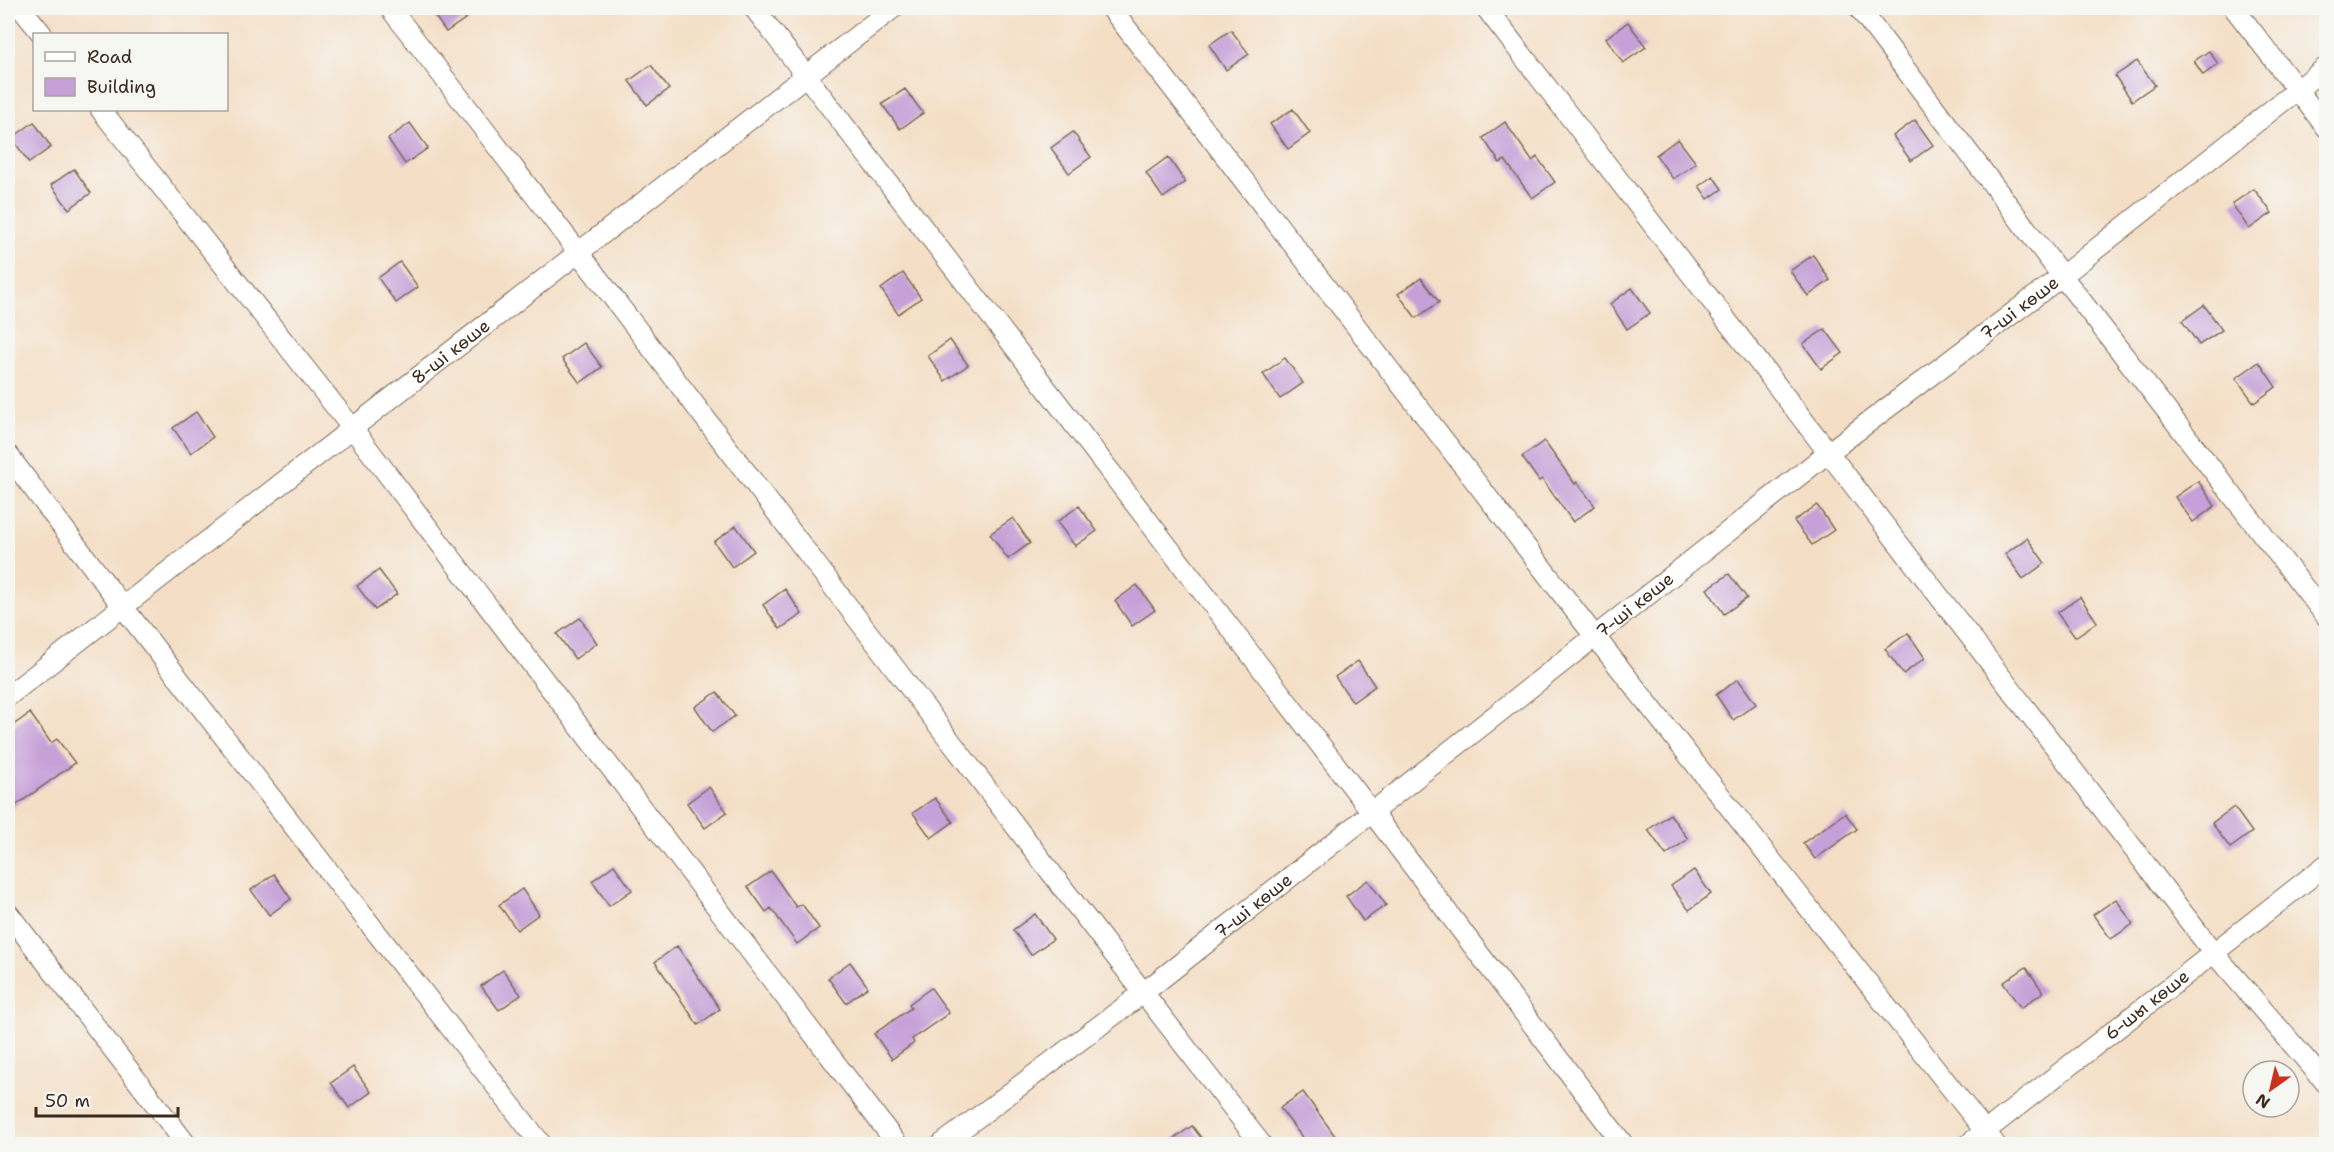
<svg xmlns="http://www.w3.org/2000/svg" width="2334" height="1152" viewBox="0 0 2334 1152" font-family="'Shantell Sans',sans-serif">
	<style>
		.building { fill: #c6a0d8 }
		.lines { fill: none; stroke-linecap: round; stroke-linejoin: round }
		.minor-casing { stroke: #7c6959; stroke-width: 22 }
		.minor { stroke: #fff; stroke-width: 20 }
		.labels { text-anchor: middle; dominant-baseline: central; stroke-width: 5; stroke-linejoin: round; paint-order: stroke }
		.street-label { font-size: 18px; fill: #3b2a1e; stroke: #f6f6f2 }
	</style>
	<rect width="100%" height="100%" fill="#f6f6f2"/>
	<filter id="ink" filterUnits="userSpaceOnUse"><feTurbulence type="fractalNoise" baseFrequency=".0167" numOctaves="2"/><feDisplacementMap in="SourceGraphic" scale="12" xChannelSelector="R" yChannelSelector="G"/><feConvolveMatrix kernelMatrix="1 2 1 2 8 2 1 2 1" color-interpolation-filters="sRGB"/></filter>
	<filter id="wash" filterUnits="userSpaceOnUse"><feTurbulence type="fractalNoise" baseFrequency=".008" numOctaves="4" result="noise"/><feDisplacementMap in="SourceGraphic" scale="24" xChannelSelector="R" yChannelSelector="G"/><feGaussianBlur stdDeviation="1.35" result="paint"/><feColorMatrix in="noise" values="0 0 0 0 0 0 0 0 0 0 0 0 0 0 0 0 0 1.4 0 .05"/><feComposite in="paint" operator="in"/></filter>
	<g filter="url(#wash)">
		<rect width="100%" height="100%" fill="#f4dfc6"/>
		<g id="blocks">
			<path class="building" d="M429,8H462L469,16L446,32Z
				M1628,22L1646,47L1623,63L1606,38Z
				M1231,30L1249,54L1226,70L1209,45Z
				M2209,51L2218,64L2203,75L2194,61Z
				M2137,61L2155,85L2132,101L2115,76Z
				M651,65L669,89L647,105L629,81Z
				M905,89L923,113L900,129L882,104Z
				M1293,109L1310,133L1288,149L1270,124Z
				M1915,120L1933,145L1911,161L1893,136Z
				M34,122L51,147L29,163L12,138Z
				M1505,122L1532,161L1537,157L1555,182L1532,198L1505,160L1500,163L1483,138Z
				M410,123L428,148L405,164L388,139Z
				M1073,132L1091,157L1069,173L1051,148Z
				M1678,139L1696,163L1673,179L1656,155Z
				M1168,157L1185,182L1163,198L1146,173Z
				M74,169L91,193L69,209L51,185Z
				M1713,176L1722,189L1708,199L1699,186Z
				M2254,189L2272,213L2249,229L2232,204Z
				M1813,255L1830,280L1808,296L1790,271Z
				M400,262L418,287L396,303L378,278Z
				M903,273L921,298L898,314L881,289Z
				M1421,278L1439,302L1416,318L1398,294Z
				M1632,288L1650,313L1627,329L1610,304Z
				M2204,305L2222,330L2199,345L2182,321Z
				M1825,329L1843,353L1821,369L1803,344Z
				M950,340L968,365L945,381L928,356Z
				M584,343L602,367L580,383L562,359Z
				M1285,358L1303,383L1280,399L1263,374Z
				M2259,362L2276,387L2254,403L2236,378Z
				M196,412L213,437L191,453L173,428Z
				M1544,441L1575,484L1577,482L1595,506L1573,522L1542,479L1539,481L1522,457Z
				M2198,481L2215,506L2193,522L2175,497Z
				M1817,505L1834,530L1812,545L1794,521Z
				M1079,506L1097,531L1075,546L1057,522Z
				M1013,518L1030,543L1008,559L990,534Z
				M736,526L754,551L732,567L714,542Z
				M2027,538L2045,563L2023,579L2005,554Z
				M379,570L397,594L375,610L357,586Z
				M1729,574L1747,598L1724,614L1707,589Z
				M1137,585L1155,610L1132,626L1115,601Z
				M785,589L802,614L780,629L763,605Z
				M2080,597L2097,622L2075,637L2057,613Z
				M580,618L597,643L575,659L557,634Z
				M1908,633L1925,658L1903,674L1885,649Z
				M1358,661L1375,686L1353,702L1335,677Z
				M1738,679L1756,704L1733,720L1716,695Z
				M717,692L735,716L712,732L695,707Z
				M30,713L51,743L57,739L75,763L8,811V729Z
				M709,787L727,812L705,828L687,803Z
				M935,798L953,822L931,838L913,813Z
				M2234,807L2252,832L2230,848L2212,823Z
				M1845,813L1857,829L1815,859L1803,843Z
				M1670,814L1688,839L1666,855L1648,830Z
				M614,865L632,890L609,906L592,881Z
				M1694,870L1711,894L1689,910L1671,886Z
				M771,871L796,907L802,904L819,928L797,944L771,908L766,912L748,887Z
				M274,874L291,899L269,915L251,890Z
				M1368,880L1386,905L1363,921L1346,896Z
				M522,889L539,914L517,930L499,905Z
				M2116,899L2133,924L2111,939L2093,915Z
				M1035,914L1053,939L1031,955L1013,930Z
				M677,946L720,1009L698,1025L655,962Z
				M850,962L868,987L846,1003L828,978Z
				M2026,967L2043,992L2021,1008L2003,983Z
				M503,970L521,995L499,1010L481,986Z
				M931,988L949,1013L912,1039L914,1043L892,1059L874,1034L911,1008L909,1004Z
				M353,1067L371,1092L349,1108L331,1083Z
				M1303,1092L1341,1144H1307L1280,1108Z
				M1192,1126L1206,1144H1166Z"/>
		</g>
	</g>
	<g filter="url(#ink)">
		<use href="#blocks" fill-opacity="0" stroke="#7c6959" stroke-width="1.5"/>
		<g class="lines">
			<defs>
				<g id="minor">
					<path d="M21,8L42,34"/>
					<path d="M390,8C683,384 967,769 1261,1144"/>
					<path d="M754,8L1371,811L1623,1144"/>
					<path d="M1111,8L1596,638L1995,1144"/>
					<path d="M1486,8L2213,952L2326,1083"/>
					<path d="M1859,8L2062,276L2326,616"/>
					<path d="M2234,8L2326,127"/>
					<path d="M101,110L353,429L897,1144"/>
					<path d="M8,455L123,607L541,1144"/>
					<path id="s1" d="M8,696L893,8"/>
					<path d="M8,913L186,1144"/>
					<path id="s2" d="M942,1144L1143,993L1829,452L2062,276L2326,67"/>
					<path id="s3" d="M1969,1144L2326,865"/>
				</g>
			</defs>
			<use href="#minor" class="minor-casing"/>
			<use href="#minor" class="minor"/>
		</g>
	</g>
	<g class="labels">
		<g class="street-label">
			<text stroke="none"><textPath href="#s2" startOffset="1364">7-ші көше</textPath></text>
			<text stroke="none"><textPath href="#s1" startOffset="561">8-ші көше</textPath></text>
			<text stroke="none"><textPath href="#s2" startOffset="878">7-ші көше</textPath></text>
			<text stroke="none"><textPath href="#s2" startOffset="392">7-ші көше</textPath></text>
			<text stroke="none"><textPath href="#s3" startOffset="226">6-шы көше</textPath></text>
		</g>
	</g>
	<rect width="2334" height="1152" fill="none" stroke="#f6f6f2" stroke-width="30"/>
	<rect x="33" y="33" width="195" height="78" fill="#f6f6f2" stroke="#aba49d" stroke-width="1.5"/>
	<rect x="45" y="52" width="30" height="9" fill="#ffffff" stroke="#aba49d" stroke-width="1.5"/>
	<text x="87" y="63" font-size="18" fill="#3b2a1e">Road</text>
	<rect x="45" y="78" width="30" height="18" fill="#c6a0d8" stroke="#aba49d" stroke-width="1.5"/>
	<text x="87" y="93" font-size="18" fill="#3b2a1e">Building</text>
	<g transform="translate(2271 1089) rotate(214)"><circle r="28" fill="#f6f6f2" stroke="#aba49d" stroke-width="1.5"/>
	<path d="M0-4.5L10 22L0 15L-10 22Z" fill="#c8321e"/>
	<text y="-9" font-size="16" font-weight="bold" text-anchor="middle" fill="#3b2a1e">N</text>
	</g>
	<path d="M36 1107v9h142v-9" fill="none" stroke="#3b2a1e" stroke-width="3"/>
	<text x="45" y="1107" font-size="18" fill="#3b2a1e" stroke="#f6f6f2" stroke-width="4.5" paint-order="stroke">50 m</text>
</svg>
